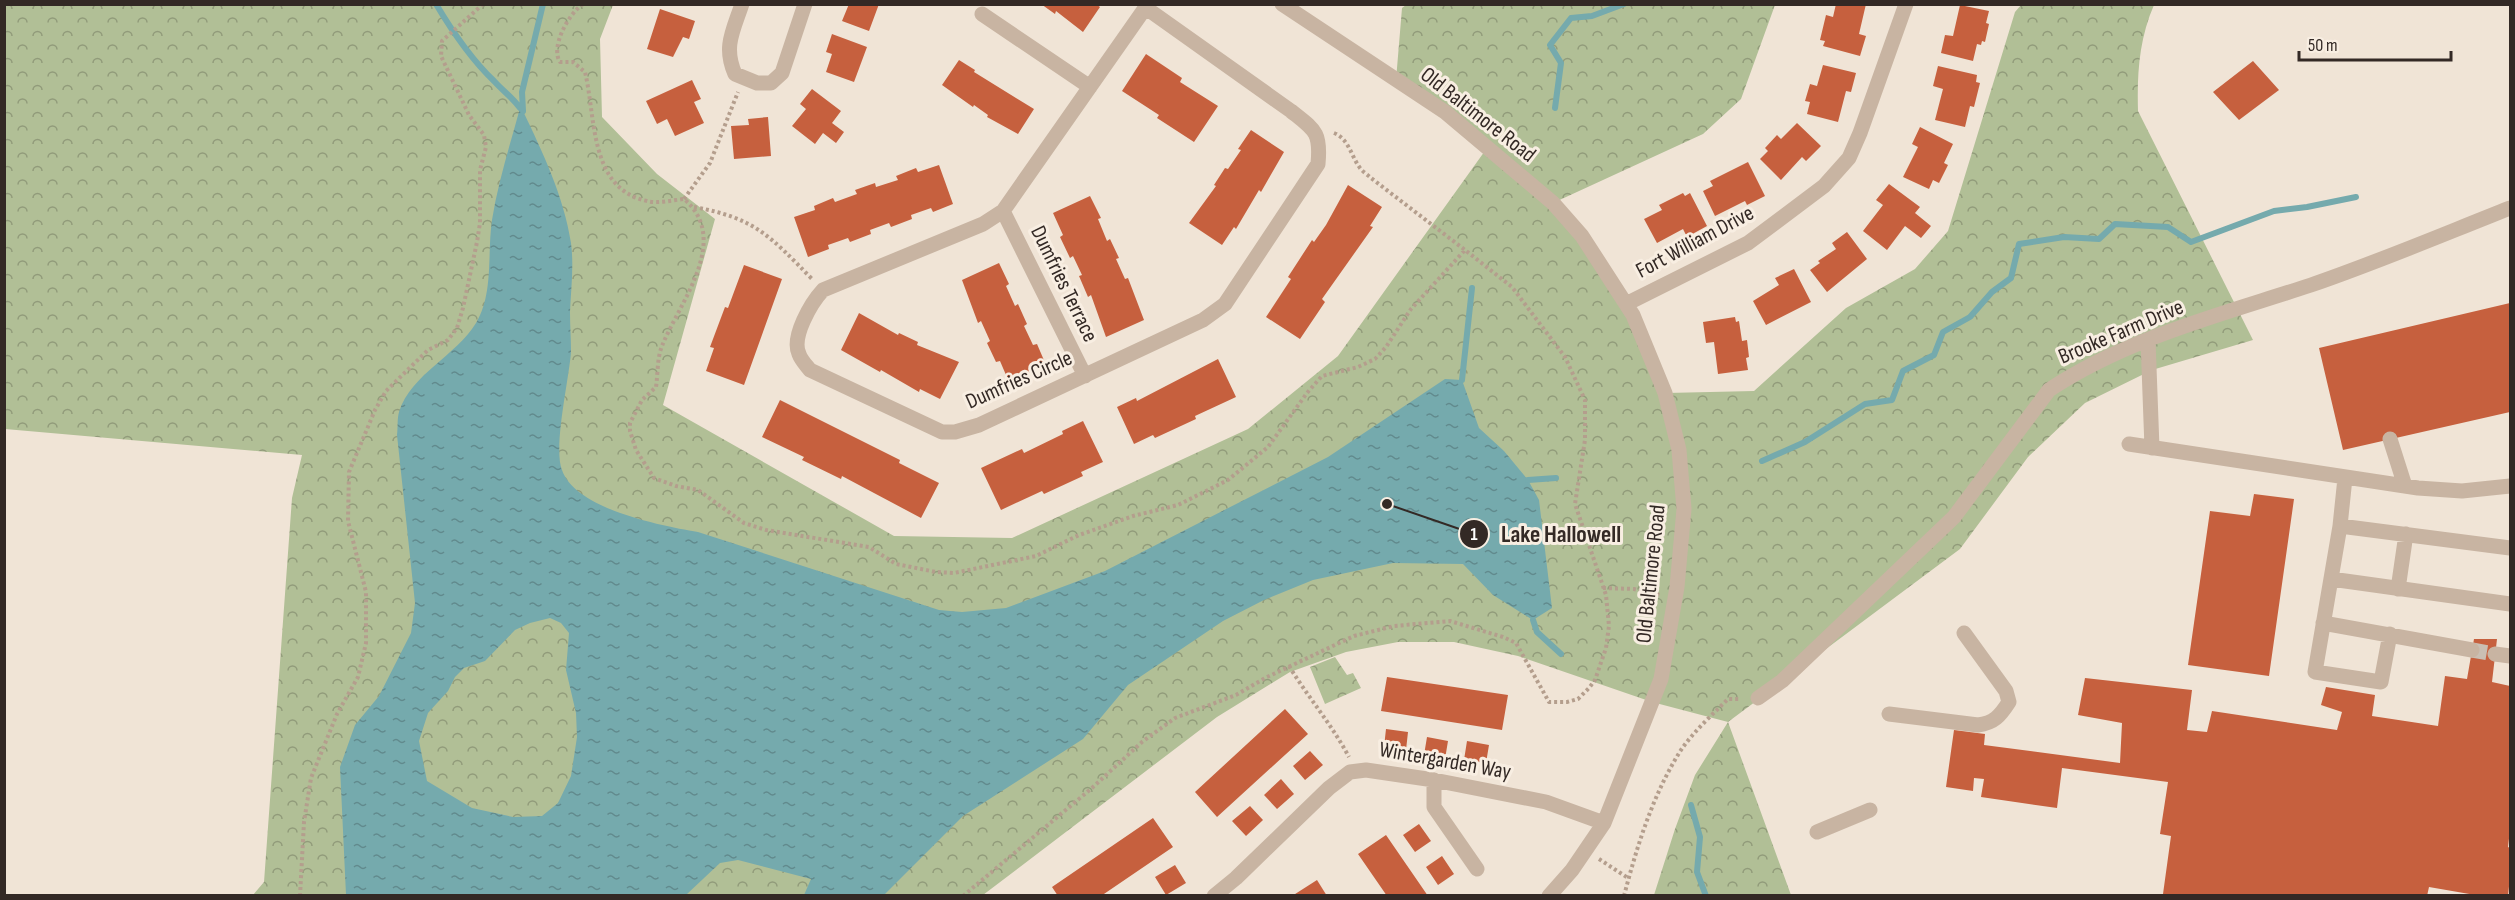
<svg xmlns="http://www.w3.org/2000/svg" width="2515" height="900" viewBox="0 0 2515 900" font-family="'Sofia Sans Condensed',sans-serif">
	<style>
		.forest { fill: url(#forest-crowns) }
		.water { fill: url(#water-ripples); fill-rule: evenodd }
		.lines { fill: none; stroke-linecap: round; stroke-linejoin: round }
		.stream { stroke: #75aaad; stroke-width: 6 }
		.building { fill: #c6603e }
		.minor-tunnel { stroke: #cabfb3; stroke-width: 15; stroke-dasharray: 15 8; stroke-linecap: butt }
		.path { stroke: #b49e8d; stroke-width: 4; stroke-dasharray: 3 3; stroke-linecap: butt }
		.minor { stroke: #c8b4a2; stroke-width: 15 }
		.labels { text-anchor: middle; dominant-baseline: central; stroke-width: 6; stroke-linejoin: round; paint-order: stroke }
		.street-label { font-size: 22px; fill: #332925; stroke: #f8eee2 }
		.leader { fill: none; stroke: #332925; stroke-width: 2 }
		.callout-dot { fill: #332925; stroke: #f8eee2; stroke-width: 2 }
		.mark-label { font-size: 18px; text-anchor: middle; font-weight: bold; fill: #fff }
		.callout-label { font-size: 24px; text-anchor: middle; font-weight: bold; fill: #332925; stroke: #f8eee2; stroke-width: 6; stroke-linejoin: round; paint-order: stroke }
	</style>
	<defs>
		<pattern id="forest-crowns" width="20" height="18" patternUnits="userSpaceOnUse" patternTransform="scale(1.5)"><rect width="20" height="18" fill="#b1bf96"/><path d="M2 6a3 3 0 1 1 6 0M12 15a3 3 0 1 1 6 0" fill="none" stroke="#919b7a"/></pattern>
		<pattern id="water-ripples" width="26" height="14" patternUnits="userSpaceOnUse" patternTransform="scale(1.5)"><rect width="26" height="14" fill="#75aaad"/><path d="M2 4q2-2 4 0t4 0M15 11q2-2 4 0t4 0" fill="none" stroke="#618a8d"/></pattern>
	</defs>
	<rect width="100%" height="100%" fill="#f0e4d6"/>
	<path class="forest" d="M4,5H613L600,39L602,117L657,174L715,219L663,405L894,536L1012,538L1248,429L1338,356L1487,148L1396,80L1402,8L1406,5H1775L1741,99L1703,134L1553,203L1623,300L1666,393L1754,391L1846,308L1915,269L1948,231L2015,12L2021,5H2154C2139,39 2137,74 2138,111L2253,340L2152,370L2085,403L2028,457L1960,549L1728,722L1791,895H1654L1675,829L1695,775L1728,722L1652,702L1518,656L1454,642H1398L1346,652L1290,672L1217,717L983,895H253L264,882L292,498L302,455L5,429Z
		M1335,657L1347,675L1353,673L1361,688L1325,704L1310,667Z"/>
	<path class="water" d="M519,106L523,111C543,153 564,197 571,243C574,266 571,289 570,312C570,325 571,339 571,352C569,380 553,447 562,470C575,509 662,526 698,532L939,610L962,612L1006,608L1105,571L1328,457L1445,379L1462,380L1479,428L1504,451L1528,480L1539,500L1552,608L1533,620L1493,595L1463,564L1393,563L1313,580L1264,600L1223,621L1128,685L1083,739L963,816L884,895H804L811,879L738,860L720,863L686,895H346L340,767L355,725L379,696L411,633L415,603L397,435C398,428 397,419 399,412C411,374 456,356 476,323C494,293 487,253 492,220C498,182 510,145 520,108ZM550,618L561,623L569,633L566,670L576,713L577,737L571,776L558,803L542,816L513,817L472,808L427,781L419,741L428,713L448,691L455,677L464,668L485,661L515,630L530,623Z"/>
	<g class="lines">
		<path class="stream" d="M436,4C452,31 472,60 494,81C503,91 512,97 520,108
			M1555,108L1561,63L1550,45L1571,18L1592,16L1624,4
			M523,111L522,92L543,4
			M1462,380L1472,288
			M1762,461L1805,442L1865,404L1892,400L1903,371L1934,355L1943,332L1970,317L1992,292L2011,278L2019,244L2064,237L2099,239L2115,224L2168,227L2191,242L2274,211L2307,207L2356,197
			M1528,480L1556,478
			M1533,620L1537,632L1561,654
			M1691,805L1700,837L1697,872L1706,896"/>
	</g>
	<path class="building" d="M849,4H879L869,31L842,21Z
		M1041,4H1096L1100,7L1083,32L1056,11L1055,14Z
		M1836,4H1866L1859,34L1866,36L1860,56L1823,46L1825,41L1820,40L1826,15L1833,17Z
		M1960,5L1989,11L1986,23L1989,24L1985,42L1982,41L1981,45L1977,44L1973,61L1941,53L1945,35L1953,36Z
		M660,9L695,21L689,39L683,37L673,57L647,49Z
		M832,34L867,47L854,82L826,72L832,54L826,52Z
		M1146,54L1182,78L1180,82L1218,106L1194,142L1157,118L1159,115L1122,91Z
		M959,60L975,70L974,72L1034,109L1018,134L987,117L988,115L974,105L973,107L942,85Z
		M2253,61L2279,90L2239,120L2213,92Z
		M1823,65L1856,73L1851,92L1846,91L1838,122L1807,114L1810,102L1805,101L1810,84L1817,86Z
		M1938,66L1977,75L1976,82L1980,83L1974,107L1970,106L1965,127L1935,120L1943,89L1933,86Z
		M692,80L701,99L694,102L704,123L675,136L667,119L657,124L646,101Z
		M812,89L841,111L832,123L844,132L836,143L823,133L815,144L792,126L806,109L800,104Z
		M768,117L771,156L734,159L731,126L749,125L748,119Z
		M1797,123L1821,146L1806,161L1802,157L1781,180L1760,159L1768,151L1765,148L1777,135L1781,139Z
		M1920,127L1953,144L1944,163L1948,165L1939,183L1933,180L1929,189L1903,177L1918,147L1912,144Z
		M1251,130L1284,152L1261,192L1259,190L1236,229L1234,227L1222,245L1189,223L1216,186L1214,185L1225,168L1228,169L1241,150L1238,149Z
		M1748,162L1765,196L1747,205L1745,201L1715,216L1703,191L1713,186L1710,181Z
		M939,165L953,204L933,212L931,208L911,215L912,219L891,227L889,223L870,230L871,234L850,242L848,238L828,245L829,249L808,257L794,217L815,210L814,206L833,198L835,202L857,194L855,190L875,183L876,187L898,180L896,176L916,168L918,172Z
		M1889,184L1920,207L1915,213L1931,226L1921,238L1905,226L1887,250L1863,231L1883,205L1876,200Z
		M1348,185L1382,207L1370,226L1373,227L1322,299L1325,302L1300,339L1266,317L1291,279L1288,277L1312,240L1314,242L1326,225Z
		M1683,193L1685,196L1690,193L1707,226L1687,237L1683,229L1657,243L1644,219L1662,210L1659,205Z
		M1090,196L1101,218L1098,219L1107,241L1110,239L1119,258L1116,259L1125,279L1128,278L1144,320L1106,337L1091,295L1088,297L1079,276L1082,275L1073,256L1070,258L1060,237L1063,235L1053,213Z
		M1847,232L1867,259L1827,292L1810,270L1820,263L1818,261L1836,249L1832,243Z
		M999,263L1009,284L1006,286L1015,306L1018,304L1027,324L1024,326L1033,345L1037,344L1046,365L1009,382L1000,361L996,362L987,343L990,341L981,321L978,323L962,280Z
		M744,265L782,279L744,385L706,371L714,348L710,347L725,307L728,308Z
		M1794,269L1811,302L1766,325L1753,301L1779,285L1775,278Z
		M2510,303V412L2343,450L2319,348Z
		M859,313L898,335L899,333L918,342L917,345L959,362L940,399L920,389L919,392L881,370L880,372L841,350Z
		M1735,317L1736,322L1739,321L1742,341L1747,340L1749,357L1746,358L1748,370L1718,374L1714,342L1706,343L1703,322Z
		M1218,359L1236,397L1195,416L1196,419L1155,438L1153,435L1134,444L1117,407L1136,398L1137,401Z
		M780,400L900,460L899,463L939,483L921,518L842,476L841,479L802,460L804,457L762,437Z
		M1083,421L1103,462L1081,472L1083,476L1044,494L1042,491L1001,510L981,468L1022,449L1024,453L1063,434L1062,431Z
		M2254,494L2294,499L2269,676L2188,665L2210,511L2250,516Z
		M2474,639H2497L2492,682L2510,686V830L2508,847L2510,848V877L2508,896H2481L2429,887L2427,896L2163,894L2171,836L2160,834L2168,782L2062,768L2057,808L1981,797L1984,779L1974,778L1973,791L1946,787L1954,730L1985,734L1984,745L2120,763L2122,723L2078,715L2085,678L2192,690L2187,730L2207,732L2212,711L2337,730L2342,712L2321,705L2326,687L2375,695L2372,716L2438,726L2445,676L2467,679Z
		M1387,677L1508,695L1502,730L1381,711Z
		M1285,709L1308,734L1217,817L1195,792Z
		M1386,729L1408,732L1406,750L1384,747Z
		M1427,737L1448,741L1445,759L1424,755Z
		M1467,741L1489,745L1486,763L1464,760Z
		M1310,751L1323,765L1305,780L1293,766Z
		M1281,779L1294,794L1277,809L1264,795Z
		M1250,806L1263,820L1246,836L1232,821Z
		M1153,818L1173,847L1101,896H1058L1052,887Z
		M1419,824L1431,841L1415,852L1403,835Z
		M1386,835L1428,896H1387L1358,854Z
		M1442,856L1454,874L1438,885L1426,867Z
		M1175,865L1186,883L1166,895L1155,877Z
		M1317,880L1327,896H1292Z"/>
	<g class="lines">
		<path class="minor-tunnel" d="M2472,650L2495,654"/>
		<path class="path" d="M583,4C569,13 550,47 560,62H573L585,72C596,117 589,189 647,201C658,204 673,200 684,199C732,240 679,303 662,346C657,358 658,374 656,387L642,400L630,423V431L636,450L654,478L676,486L698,490L744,523L766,530L869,547L896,564L936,572L954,573L1036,556L1079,535L1133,516L1178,505L1228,480L1268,447L1307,393L1322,376L1358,367L1375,359L1386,347L1411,309L1465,250L1512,287L1565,357L1585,400V440L1575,504L1606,595L1609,626L1606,648L1595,680L1589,688L1578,699L1567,702H1549L1516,643L1503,637L1450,621L1394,626L1354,636L1265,678L1236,695L1175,718L1142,742L1092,788L963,896
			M1334,133C1349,139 1351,156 1360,168C1363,172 1368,175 1371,178L1465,250
			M684,199L710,163L738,92
			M694,207C755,218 770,236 812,279
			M1603,588L1634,589L1660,595
			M1289,666C1308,697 1332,725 1349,757
			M1599,859L1628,878
			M300,896L304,822L311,778L337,714L358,677L366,643V592L348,521L349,472L375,410L386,391L428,350L448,340L457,328L463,308L477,242L480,223V170L486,147L484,135L469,115L441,56L442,41L483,4
			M1624,896C1637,846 1653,794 1681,750C1694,731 1712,715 1728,699H1741"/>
		<path class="minor" d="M742,4C733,31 723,47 735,74L757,83H771L782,73L805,4
			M1282,4L1445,112L1553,203L1582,236L1633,315L1665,393L1679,450L1684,509L1677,587L1661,679L1604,823L1572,870L1549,896
			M1146,8L1291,111C1315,130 1321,132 1318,164L1225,304L1203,320L979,425L955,432H942L810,370C806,365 801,360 799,354C791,337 811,303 823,290L983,224L1003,211L1148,4
			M982,14L1090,87
			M1003,211L1085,376
			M1626,304L1748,243L1824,186L1849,158L1860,133L1906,4
			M2148,340L2152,448
			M2390,439L2405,486
			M2129,444L2418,488L2462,491L2510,486
			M2345,478L2340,526L2315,672L2381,682L2390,634
			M2340,526L2510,548
			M2331,579L2510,604
			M2398,589L2406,534
			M2323,623L2472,650
			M2495,654L2510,656
			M1758,698L1782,681L1954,517L2049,390C2127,338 2223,314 2311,285C2378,262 2444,234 2510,208
			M1889,714L1978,725C1994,723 2000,716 2009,702L2006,691L1964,633
			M1434,780V807L1477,869
			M1817,832L1870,810
			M1214,896L1236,878L1329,788L1350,772L1366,770L1434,780L1546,802L1604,823"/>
	</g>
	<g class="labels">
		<g class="street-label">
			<text transform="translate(1478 115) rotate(38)">Old Baltimore Road</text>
			<text transform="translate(1695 242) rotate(-28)">Fort William Drive</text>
			<text transform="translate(1064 284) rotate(64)">Dumfries Terrace</text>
			<text transform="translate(2121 332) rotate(-23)">Brooke Farm Drive</text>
			<text transform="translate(1019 380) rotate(-24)">Dumfries Circle</text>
			<text transform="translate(1651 574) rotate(-84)">Old Baltimore Road</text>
			<text transform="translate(1445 761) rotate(10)">Wintergarden Way</text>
		</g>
	</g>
	<path class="leader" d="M1387 504L1474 534"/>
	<g class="callout-dot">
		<circle cx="1387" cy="504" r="6"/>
		<circle cx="1474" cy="534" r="15"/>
	</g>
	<g class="mark-label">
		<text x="1474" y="540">1</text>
	</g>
	<g class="callout-label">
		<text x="1561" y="542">Lake Hallowell</text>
	</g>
	<rect width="2515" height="900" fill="none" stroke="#332925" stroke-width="12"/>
	<path d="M2299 51v9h152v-9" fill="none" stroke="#332925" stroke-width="3"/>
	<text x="2308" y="51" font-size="18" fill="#332925" stroke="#f8eee2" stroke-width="4.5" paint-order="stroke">50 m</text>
</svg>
